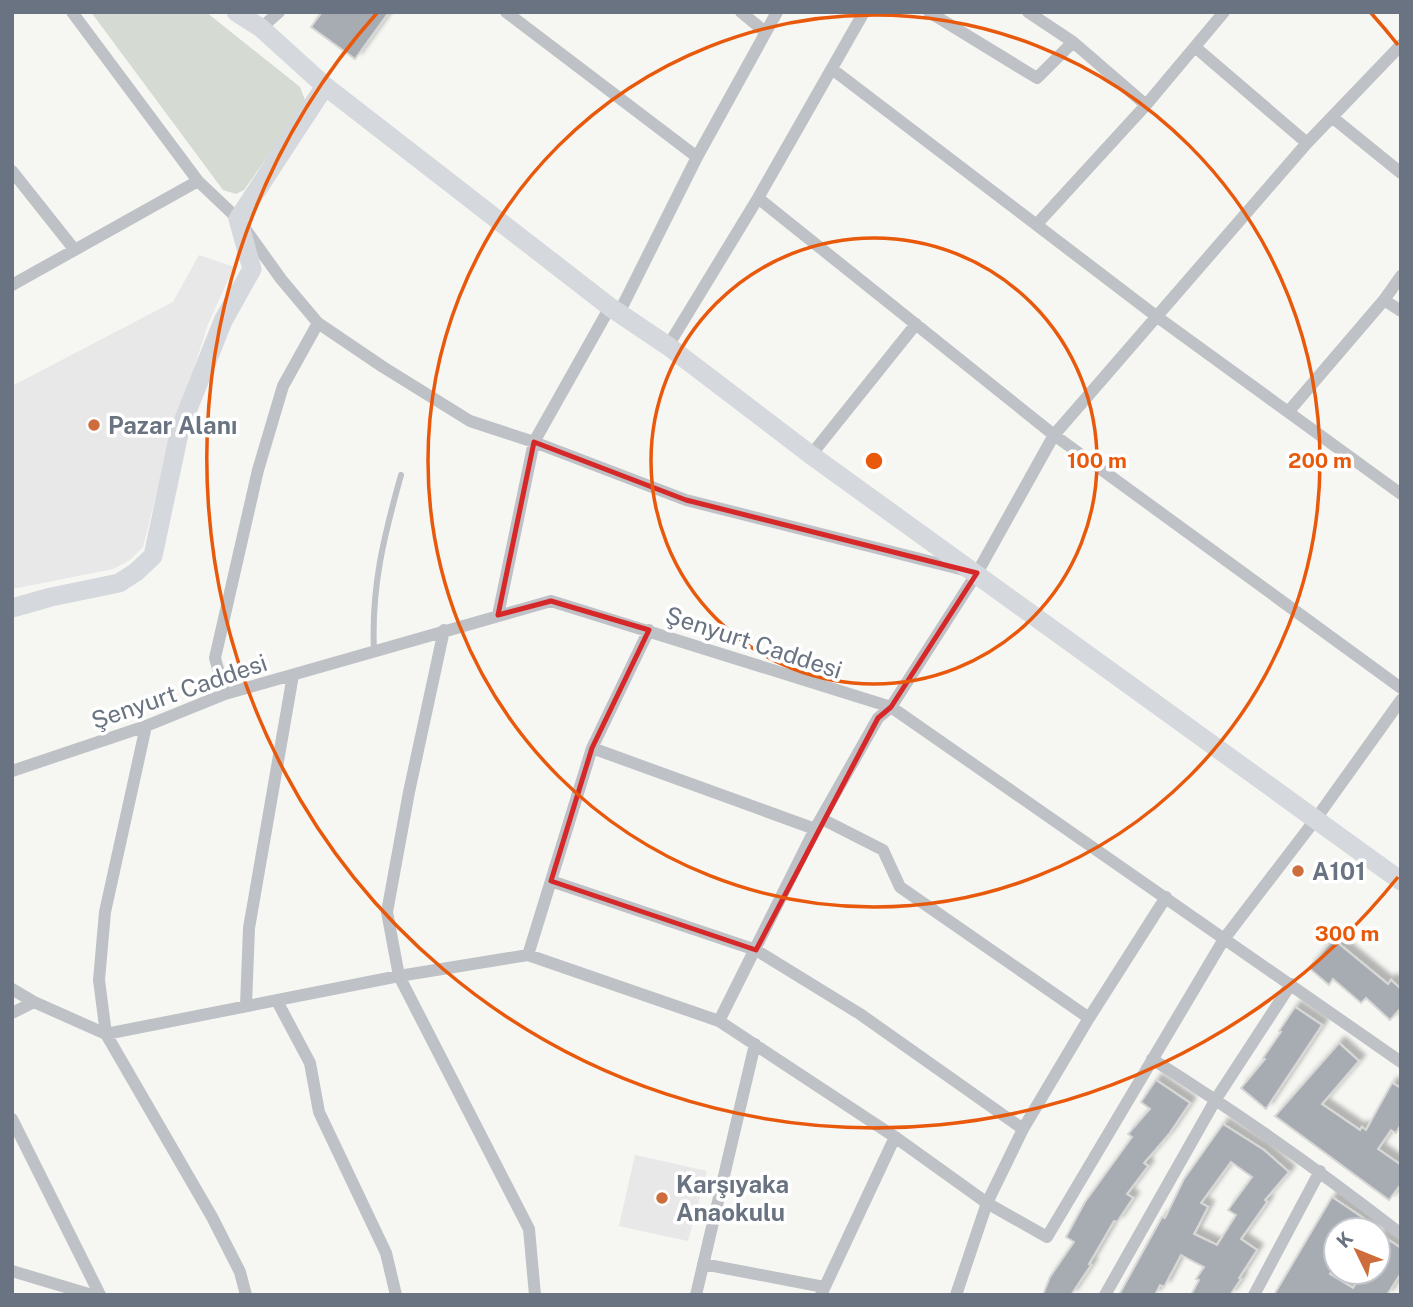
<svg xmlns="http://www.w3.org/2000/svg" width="1413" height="1307" viewBox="0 0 1413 1307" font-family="'Public Sans',sans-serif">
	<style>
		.built { fill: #e7e8e7 }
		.green { fill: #d5dad3 }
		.building { fill: #a7acb3; stroke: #d7d8d6; stroke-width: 2; fill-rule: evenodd; filter: url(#shadow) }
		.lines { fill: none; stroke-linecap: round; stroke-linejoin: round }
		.lane { stroke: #bec1c5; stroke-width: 6 }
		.street { stroke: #bec1c5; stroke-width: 12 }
		.secondary { stroke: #d5d8dc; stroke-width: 19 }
		.marked { fill: none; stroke: #d62828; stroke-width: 5; stroke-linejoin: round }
		.ring { fill: none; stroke: #e8590c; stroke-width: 3.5 }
		.poi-dot { fill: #ce6d3c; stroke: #fff; stroke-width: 2.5 }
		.labels { text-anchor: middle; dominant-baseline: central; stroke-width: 7; stroke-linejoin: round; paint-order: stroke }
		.poi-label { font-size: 24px; font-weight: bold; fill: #697381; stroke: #fff; text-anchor: start }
		.street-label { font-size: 24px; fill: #697381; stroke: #fff }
		.centre { fill: #e8590c; stroke: #fff; stroke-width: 3.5 }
		.ring-label { font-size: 21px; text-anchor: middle; font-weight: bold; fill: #e8590c; stroke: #fff; stroke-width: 7; stroke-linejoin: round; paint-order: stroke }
	</style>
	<defs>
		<filter id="shadow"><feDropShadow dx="6" dy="-6" stdDeviation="2" flood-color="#0004"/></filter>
	</defs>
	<rect width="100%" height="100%" fill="#f6f6f3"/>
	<path class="built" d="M199,255L234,267L208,324L164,464L143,547L130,560L113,569L12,589V386L173,302Z
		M635,1155L707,1171L688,1241L619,1226Z"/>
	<path class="green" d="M91,12H206L300,87L305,100L299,112L244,190L236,194L223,190Z"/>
	<path class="building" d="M322,12H389L355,59L311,27Z
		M1333,939L1388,984L1391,980L1401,989V1008L1390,1020L1366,998L1361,1003L1333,979L1329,985L1309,968Z
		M1295,1007L1322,1025L1266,1109L1241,1088L1265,1059L1263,1058L1281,1032L1279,1031Z
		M1339,1043L1359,1061L1322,1104L1360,1130L1362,1127L1366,1130L1392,1083L1401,1088V1124L1396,1133L1391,1130L1378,1149L1401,1165V1184L1389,1200L1275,1116Z
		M1156,1080L1190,1103L1169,1134L1144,1163L1148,1166L1127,1194L1133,1198L1117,1222L1114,1221L1089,1264L1091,1265L1071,1295H1043L1050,1277L1074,1242L1066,1237L1085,1202L1132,1137L1128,1134L1150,1109L1141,1102Z
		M1223,1124L1264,1150L1289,1172L1265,1200L1267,1202L1241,1239L1257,1250L1239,1278L1241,1279L1230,1295H1191L1199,1280L1196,1279L1204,1267L1181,1255L1164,1287L1160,1285L1155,1295H1119L1162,1217L1165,1218L1184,1179ZM1231,1162L1252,1177L1228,1210L1236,1215L1217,1245L1194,1234L1208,1207L1201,1203Z
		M1332,1197L1381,1230H1336V1265L1330,1274L1353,1288L1363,1272H1378V1233L1401,1248V1273L1387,1295H1274Z"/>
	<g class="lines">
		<path class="lane" d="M374,651C371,587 384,536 401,475"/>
		<path class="street" d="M72,12L198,181L238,219L281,279L318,323L383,367L470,421L534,442L686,500L964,570
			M506,12L697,157
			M741,12L765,32
			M929,12L1037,78L1073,42
			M1028,12L1073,42L1146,105
			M261,28L279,12
			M1195,47L1307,143
			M832,69L1156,316L1401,494
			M1332,117L1401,173
			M12,171L74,249
			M758,198L1054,435L1401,688
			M1037,224L1146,105L1224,12
			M12,285L198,181
			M1384,300L1401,311
			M619,313L697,157L777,12
			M668,346L758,198L864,12
			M1289,411L1384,300L1401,276
			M811,455L916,324
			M498,615L534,442L610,307
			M444,630L409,792L387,912L399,976L529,1229L535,1295
			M225,694L215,658L258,470L283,386L318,323
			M146,726L105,912L99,980L106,1034L212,1217L240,1272L246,1295
			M592,748L815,829
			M12,771L146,726L225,694L551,601L891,707L1401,1062
			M822,819L883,850L900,887L1089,1018
			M551,881L756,950L860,1014L1023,1129
			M528,955L592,748L649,630
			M12,989L34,1002L106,1034L399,976L528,955L719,1021L895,1137L987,1203L1047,1237L1224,939L1315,820L1401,700
			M277,1001L310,1063L319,1112L386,1253L396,1295
			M246,1005L249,928L293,675
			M12,1013L34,1002
			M719,1021L815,829L878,718L891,707L977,573L1054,435L1307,143L1401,45
			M1152,1059C1238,1113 1320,1171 1401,1234
			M12,1119L100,1295
			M703,1264L824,1287
			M12,1271L92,1295
			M696,1295L755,1044
			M821,1295L895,1137
			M956,1295L987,1203L1023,1129L1089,1018L1166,897
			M1105,1295L1216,1099L1291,984
			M1254,1295L1320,1171"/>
		<path class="secondary" d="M236,12L261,28L325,86L610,307L668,346L811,455L1401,881
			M12,608L51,597L119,583L136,572L153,556L180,429L223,321L252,269L238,219L325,86"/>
	</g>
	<path class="marked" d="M534,442L686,500L977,573L891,707L878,718L756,950L551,881L592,748L649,630L551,601L498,615Z"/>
	<g class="ring">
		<circle cx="874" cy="461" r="223"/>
		<circle cx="874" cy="461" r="446"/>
		<path d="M1398 877A669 669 0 1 1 377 13M1371 13A669 669 0 0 1 1398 45"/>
	</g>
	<g class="poi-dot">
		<circle cx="94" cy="425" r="7"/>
		<circle cx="1298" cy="871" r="7"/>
		<circle cx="662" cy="1198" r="7"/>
	</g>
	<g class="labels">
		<g class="poi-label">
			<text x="108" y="425">Pazar Alanı</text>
			<text x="1312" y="871">A101</text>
			<text x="676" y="1184">Karşıyaka<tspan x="676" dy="28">Anaokulu</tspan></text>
		</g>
		<g class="street-label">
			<text transform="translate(754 642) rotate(18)">Şenyurt Caddesi</text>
			<text transform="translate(179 691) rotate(-19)">Şenyurt Caddesi</text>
		</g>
	</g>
	<circle cx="874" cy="461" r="10" class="centre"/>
	<g class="ring-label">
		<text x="1097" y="468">100 m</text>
		<text x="1320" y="468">200 m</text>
		<text x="1347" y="941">300 m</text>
	</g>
	<rect width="1413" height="1307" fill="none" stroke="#697381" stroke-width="28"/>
	<g transform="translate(1357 1251) rotate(313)"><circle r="33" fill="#ffffff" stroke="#c3c7cd" stroke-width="2"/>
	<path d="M0-5L12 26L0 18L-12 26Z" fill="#ce6d3c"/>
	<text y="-10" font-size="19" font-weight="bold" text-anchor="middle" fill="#697381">K</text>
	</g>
</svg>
